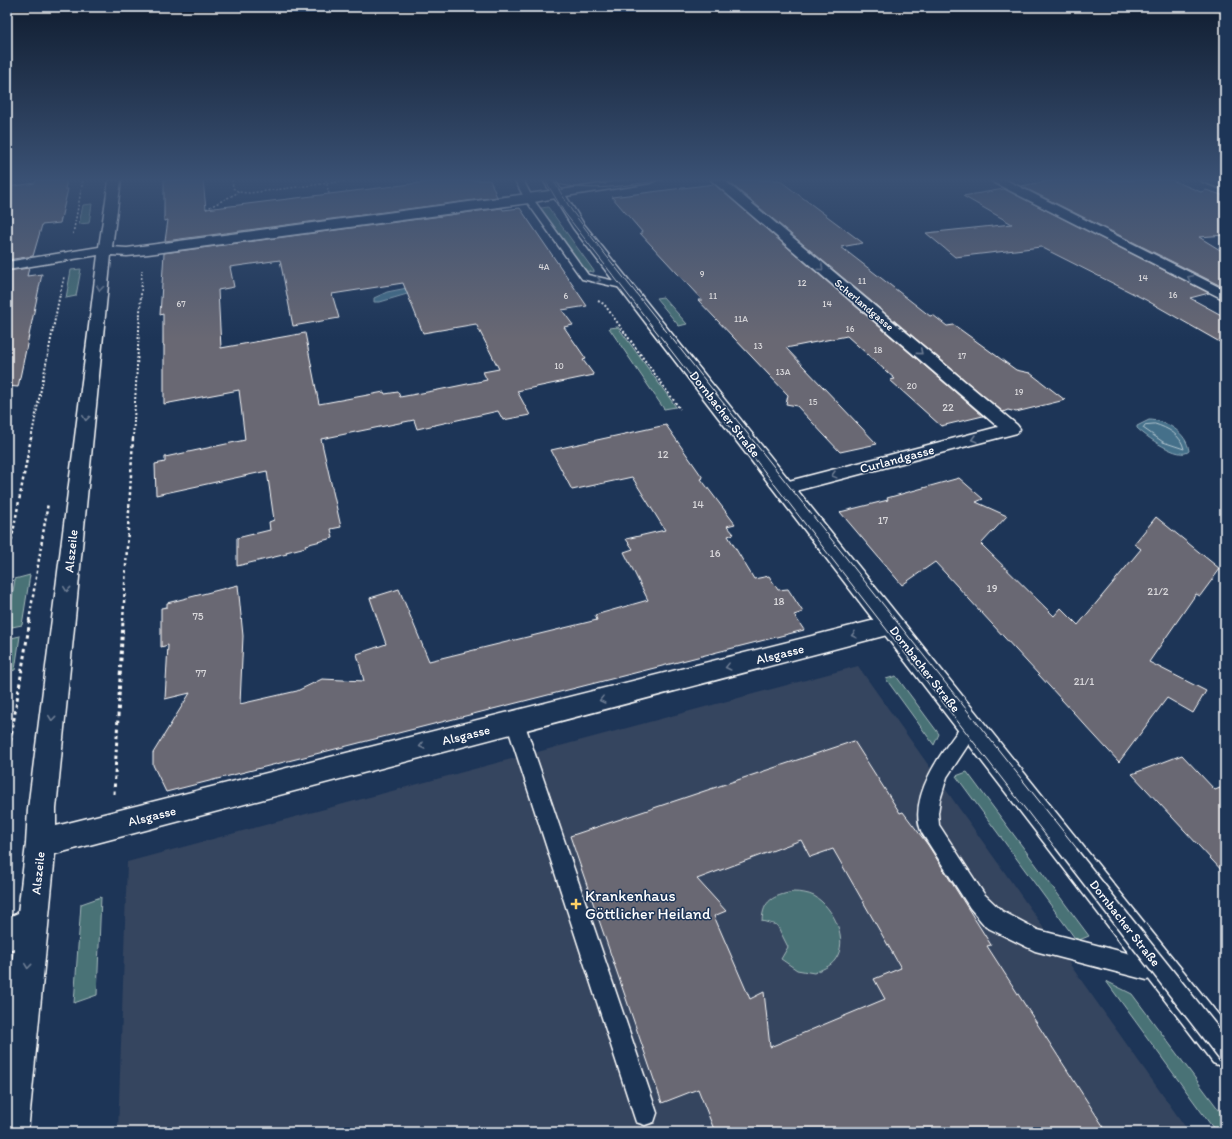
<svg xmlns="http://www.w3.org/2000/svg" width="1232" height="1139" viewBox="0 0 1232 1139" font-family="Itim,sans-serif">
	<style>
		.built { fill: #34445f }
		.green { fill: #497276; stroke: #a4b8ba }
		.water { fill: #44708a; stroke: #8fa9b9 }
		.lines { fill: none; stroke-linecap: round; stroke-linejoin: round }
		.shore { stroke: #b4c6d0; stroke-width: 1 }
		.building { fill: #696773; stroke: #fff; fill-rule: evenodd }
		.lane-casing { stroke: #fff; stroke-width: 3 }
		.street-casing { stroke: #fff; stroke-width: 3 }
		.secondary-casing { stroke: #fff; stroke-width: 3 }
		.path-far3 { stroke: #fff; stroke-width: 1.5; stroke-dasharray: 2 2; stroke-linecap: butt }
		.path-far2 { stroke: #fff; stroke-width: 2; stroke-dasharray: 2 2; stroke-linecap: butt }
		.path-far1 { stroke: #fff; stroke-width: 2.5; stroke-dasharray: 3 3; stroke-linecap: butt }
		.path { stroke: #fff; stroke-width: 3; stroke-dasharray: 3.5 3.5; stroke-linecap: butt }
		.lane { fill: #1d3557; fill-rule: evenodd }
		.street { fill: #1d3557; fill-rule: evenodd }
		.secondary { fill: #1d3557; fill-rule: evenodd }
		.tram-far1 { stroke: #fff; stroke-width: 1 }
		.tram { stroke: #fff; stroke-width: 1.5 }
		.oneway { stroke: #6c7c92 }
		.poi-dot { fill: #ffd166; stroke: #1d3557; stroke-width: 1.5 }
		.labels { text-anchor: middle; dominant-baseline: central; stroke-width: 3; stroke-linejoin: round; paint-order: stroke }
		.far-number-label { font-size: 9px; fill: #dad9dc }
		.far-street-label { font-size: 11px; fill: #fff; stroke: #1d3557 }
		.number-label { font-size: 11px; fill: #dad9dc }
		.street-label { font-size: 13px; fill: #fff; stroke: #1d3557 }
		.near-poi-label { font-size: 16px; fill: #fff; stroke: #1d3557; text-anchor: start }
	</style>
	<rect width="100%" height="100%" fill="#1d3557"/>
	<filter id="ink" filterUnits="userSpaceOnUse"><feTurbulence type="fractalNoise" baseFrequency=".025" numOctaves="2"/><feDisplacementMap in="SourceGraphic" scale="8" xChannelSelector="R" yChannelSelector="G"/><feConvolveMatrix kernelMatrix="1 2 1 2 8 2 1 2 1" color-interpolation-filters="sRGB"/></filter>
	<g filter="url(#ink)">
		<path class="built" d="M858,666L1189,1132H118L127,862Z"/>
		<path class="green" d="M508,195L510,198L344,220L343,217Z
			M92,204L89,223L79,224L83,205Z
			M548,207L594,271V272L586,271L541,208Z
			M329,219L330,222L194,240V236Z
			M81,269L76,296L66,298L71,270Z
			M663,297L687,324L679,326L656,298Z
			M618,327L676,407L664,409L609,328Z
			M30,575L22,625L7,628L15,579Z
			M20,636L15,670L7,672V639Z
			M896,676L939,734L934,745L886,679Z
			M967,772L1089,936L1077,941L956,776Z
			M793,892C800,892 808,893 814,896C833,907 850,940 835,960C831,966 821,970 814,973L797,970L781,959L788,947L777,925L762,921C763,900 773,896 793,892Z
			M101,897L97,995L74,1003L81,904Z
			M1106,981L1132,994L1225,1118V1132H1216Z"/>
		<path class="water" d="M412,287L414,292L380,302H374V298L387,292Z
			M1149,420C1166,420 1187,433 1189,451C1180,461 1145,436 1137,428V426Z"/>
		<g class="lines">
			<path class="shore" d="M1155,424C1168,428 1181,435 1184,449L1163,442L1143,428L1145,425Z"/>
		</g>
		<path class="building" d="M36,180H67L65,189H68L60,223L42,225L33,256L7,260V187L35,183Z
			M164,180H203L206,209L444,180H490L497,197L165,241L168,220L164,221Z
			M745,180H779L863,243L841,247L863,264L930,316L933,315L947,326L954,325L1016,370L1030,373L1065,400L1016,412L1008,410L1003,412L729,182Z
			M1054,180H1172L1201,192L1206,190L1225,196V235L1199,237L1225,253V288L1021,186Z
			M714,184L983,416L941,426L890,380L895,379L847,336L786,348L877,444L840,452L797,406L786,404L788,395L698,300H702L640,233H643L612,197Z
			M1004,189L1209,293L1190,298L1225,317V345L1146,300L1041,247L955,257L926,233L1012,224L963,196Z
			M502,208L503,210L520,208L587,306L562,310L573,325L564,327L586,359L583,360L594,375L517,391L530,415L503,420L498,411L417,429L414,420L321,439L341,527L331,529L333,538L305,545L306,547L286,552L287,554L237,566V538L270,530L269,522L274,520L267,471L156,495L155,464L165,462V457L245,440L239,390L164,404V345H163V314L160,315L164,253ZM280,260L293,326L339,318L332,294L403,283L423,333L476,324L499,369L483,372L487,380L438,390L400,397L398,392L385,394L384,392L319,404L305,333L221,348L218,290L234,287L230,267Z
			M29,268L27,276L42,274L18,387L7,386V271Z
			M666,425L703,478L701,479L735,524L727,526L734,534L728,536L754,579L769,576L778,590L788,589L803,612L794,615L804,630L166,792L153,765V753L190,693L165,699L168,645L161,647V608L167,607V603L238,585L243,636L240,704L297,691L322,679L364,681L357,654L386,644L370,598L399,589L429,661L597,620L595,615L648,600L624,552L633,549L626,539L665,530L632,477L572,490L551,450Z
			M959,478L983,499L976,502L1007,516L981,544L1054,616L1061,608L1078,625L1141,549L1134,544L1156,517L1220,569L1200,596L1196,594L1149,662L1206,691L1193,713L1167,698L1119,762L935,562L902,585L840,512L888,500L887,498Z
			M854,741L900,813L903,812L928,845L991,945L987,946L1107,1132H715L698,1089L662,1103L570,836ZM801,840L810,857L833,849L901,968L874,979L885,999L770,1047L764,992L750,999L714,916L726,911L697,879Z
			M1182,755L1215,790L1225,786V874L1132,774Z"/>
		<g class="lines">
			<defs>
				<path id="lane" d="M515,180H523L533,199L588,275L629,284L631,286L629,288L626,289L582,279L525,199Z
					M515,715L521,717L524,722L657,1113L654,1122L645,1125L636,1122L633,1113L506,722L509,717Z
					M971,719L977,722L980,727L947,777L940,800L938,813L939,825L984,894L1002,911L1038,930L1135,955L1137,950L1145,947L1153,950L1158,969L1155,977L1147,980L1035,951L986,927L970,908L922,833C906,798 944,748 965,722Z"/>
				<path id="street" d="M109,180H121L112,247L127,248L557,190L563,194L561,197L529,203L148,254L127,256L111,255L56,809V826L891,616L899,619L903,625L899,631L891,634L55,854L28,1132H7V1004L14,948L7,951V918L18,913L26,844L28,809L98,255L7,270V262L99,247Z
					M711,180H724L1017,425L1020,429L1017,433L784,494L777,492L774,488L777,484L998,427Z
					M991,180H1006L1225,290V300L993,182Z
					M1201,180H1218L1225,182V190L1203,182Z"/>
				<path id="secondary" d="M543,180H555L561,190L627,180H656L650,183L566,196L583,223L1225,1023V1068L1213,1063L573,228Z"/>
			</defs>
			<use href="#lane" class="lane-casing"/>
			<use href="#street" class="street-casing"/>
			<use href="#secondary" class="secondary-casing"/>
			<path class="path-far3" d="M232,180L233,188L239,192L249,193L354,180
				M326,180L329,194
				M206,209L239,192
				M73,234L83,180
				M60,295L64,277
				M141,295L142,270"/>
			<path class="path-far2" d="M598,301L604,304L680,409
				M31,439L60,294
				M133,439L141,294"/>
			<path class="path-far1" d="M7,564L31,438
				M29,621L48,503
				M123,621L133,438"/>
			<path class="path" d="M7,762L30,620
				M114,794L123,620"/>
			<use href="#lane" class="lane"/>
			<use href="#street" class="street"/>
			<use href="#secondary" class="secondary"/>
			<path class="tram-far1" d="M545,180L564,212L1057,850
				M553,180L572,211L597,244L1078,850
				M584,180L606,184
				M554,183C591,193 626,185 663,180"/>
			<path class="tram" d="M1056,849L1225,1068
				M1077,849L1225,1035"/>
		</g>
		<defs><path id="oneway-chevron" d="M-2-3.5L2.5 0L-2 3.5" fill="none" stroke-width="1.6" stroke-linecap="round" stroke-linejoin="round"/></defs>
		<g class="oneway">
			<use href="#oneway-chevron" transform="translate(821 268) rotate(40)"/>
			<use href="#oneway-chevron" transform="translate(1190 278) rotate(-153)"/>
			<use href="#oneway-chevron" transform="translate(598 280) rotate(12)"/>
			<use href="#oneway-chevron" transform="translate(100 288) rotate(96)"/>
			<use href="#oneway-chevron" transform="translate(920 352) rotate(40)"/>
			<use href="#oneway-chevron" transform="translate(86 418) rotate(96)"/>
			<use href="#oneway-chevron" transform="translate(974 439) rotate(165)"/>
			<use href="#oneway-chevron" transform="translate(834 475) rotate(165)"/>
			<use href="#oneway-chevron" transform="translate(67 589) rotate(96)"/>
			<use href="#oneway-chevron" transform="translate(854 635) rotate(166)"/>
			<use href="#oneway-chevron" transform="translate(728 667) rotate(166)"/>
			<use href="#oneway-chevron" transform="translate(602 700) rotate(166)"/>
			<use href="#oneway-chevron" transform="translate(52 718) rotate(96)"/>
			<use href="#oneway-chevron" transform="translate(422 746) rotate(166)"/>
			<use href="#oneway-chevron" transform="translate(28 966) rotate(96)"/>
		</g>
	</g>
	<linearGradient id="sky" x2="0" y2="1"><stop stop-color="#101d30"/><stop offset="0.53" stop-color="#3a5174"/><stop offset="1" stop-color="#3a5174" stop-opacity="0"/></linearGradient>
	<rect width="1232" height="339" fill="url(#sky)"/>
	<path class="poi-dot" d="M574 898h4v4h4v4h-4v4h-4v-4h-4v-4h4z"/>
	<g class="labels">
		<g class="far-number-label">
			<text x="544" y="266">4A</text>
			<text x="702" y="273">9</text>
			<text x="1143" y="277">14</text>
			<text x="862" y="280">11</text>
			<text x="802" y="282">12</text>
			<text x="1173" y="294">16</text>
			<text x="566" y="295">6</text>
			<text x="713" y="295">11</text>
			<text x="181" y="303">67</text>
			<text x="827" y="303">14</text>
			<text x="741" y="318">11A</text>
			<text x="850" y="328">16</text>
			<text x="758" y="345">13</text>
			<text x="878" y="349">18</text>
			<text x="962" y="355">17</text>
			<text x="559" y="365">10</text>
			<text x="783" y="371">13A</text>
			<text x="912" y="385">20</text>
			<text x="1019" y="391">19</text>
			<text x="813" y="401">15</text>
		</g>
		<g class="far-street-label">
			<text transform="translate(864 305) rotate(40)">Scherlandgasse</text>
		</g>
		<g class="number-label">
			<text x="948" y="407">22</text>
			<text x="663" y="454">12</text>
			<text x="698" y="504">14</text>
			<text x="883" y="520">17</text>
			<text x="715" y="553">16</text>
			<text x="992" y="588">19</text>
			<text x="1158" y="591">21/2</text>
			<text x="779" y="601">18</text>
			<text x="198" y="616">75</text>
			<text x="201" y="673">77</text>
			<text x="1084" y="681">21/1</text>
		</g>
		<g class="street-label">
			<text transform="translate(725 414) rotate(52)">Dornbacher Straße</text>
			<text transform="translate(897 459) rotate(-15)">Curlandgasse</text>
			<text transform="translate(71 551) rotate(-84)">Alszeile</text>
			<text transform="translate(780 654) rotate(-14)">Alsgasse</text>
			<text transform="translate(925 669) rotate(52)">Dornbacher Straße</text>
			<text transform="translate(466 735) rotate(-14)">Alsgasse</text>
			<text transform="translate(152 816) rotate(-14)">Alsgasse</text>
			<text transform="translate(38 873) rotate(-84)">Alszeile</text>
			<text transform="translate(1125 923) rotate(52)">Dornbacher Straße</text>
		</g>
		<g class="near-poi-label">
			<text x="585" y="895">Krankenhaus<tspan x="585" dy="18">Göttlicher Heiland</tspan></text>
		</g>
	</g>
	<rect width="1232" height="1139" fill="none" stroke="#1d3557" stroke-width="24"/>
	<rect x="12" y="12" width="1208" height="1115" fill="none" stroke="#fff" stroke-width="1.5" filter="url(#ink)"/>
</svg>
